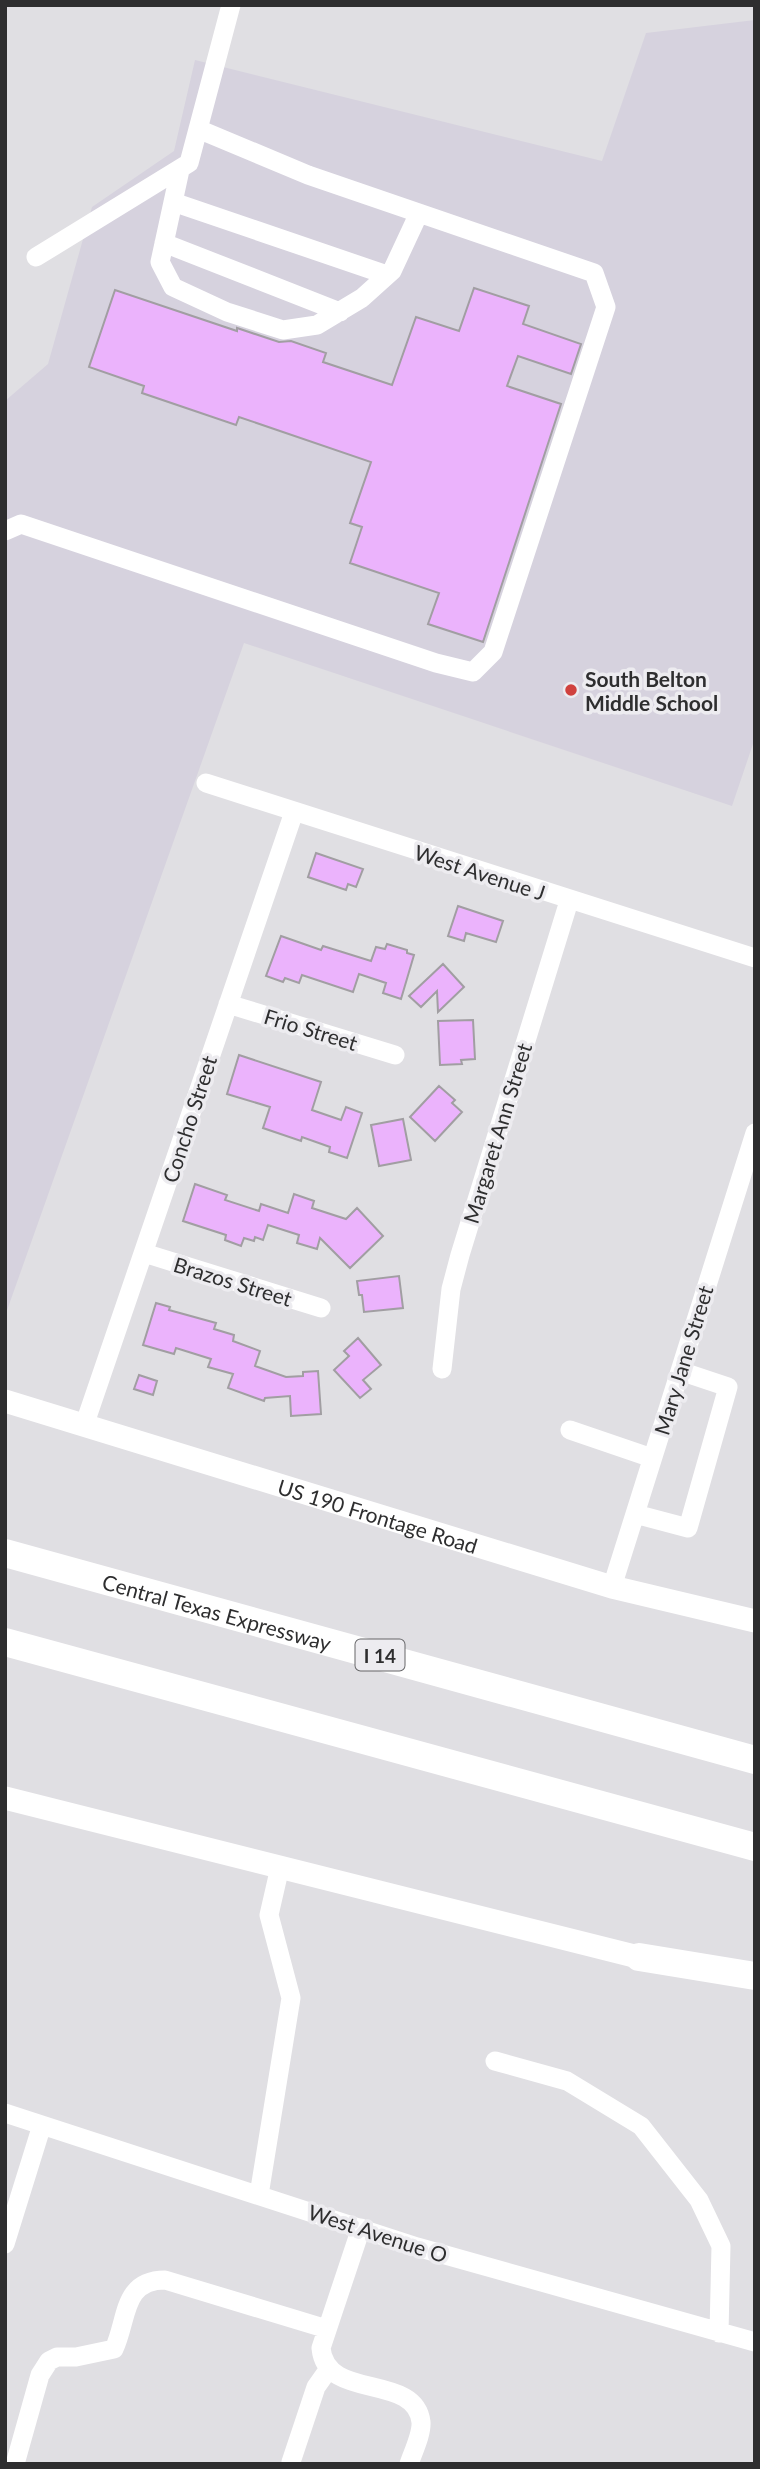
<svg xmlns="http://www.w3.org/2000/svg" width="760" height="2469" viewBox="0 0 760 2469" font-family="Lato,sans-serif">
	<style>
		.built { fill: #d6d2de }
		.building { fill: #ebb3fc; stroke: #a19ea2; stroke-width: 2 }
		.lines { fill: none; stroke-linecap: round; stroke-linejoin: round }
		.minor { stroke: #fff; stroke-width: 19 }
		.major { stroke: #fff; stroke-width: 23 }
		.highway { stroke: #fff; stroke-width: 28 }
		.poi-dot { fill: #d0413e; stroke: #edecf0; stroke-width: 2.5 }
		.labels { text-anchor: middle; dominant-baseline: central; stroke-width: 7; stroke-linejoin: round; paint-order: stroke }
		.shield { fill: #edecf0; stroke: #676769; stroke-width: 2 }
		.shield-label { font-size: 19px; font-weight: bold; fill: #2e2e2f }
		.poi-label { font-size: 21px; font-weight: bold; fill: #2e2e2f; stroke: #edecf0; text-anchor: start }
		.street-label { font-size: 21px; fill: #2e2e2f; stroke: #edecf0 }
	</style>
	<rect width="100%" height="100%" fill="#e0dfe3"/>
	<path class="built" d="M755,20V738L732,806L244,643L5,1316V401L48,364L92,207L174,151L195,60L602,161L646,33Z"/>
	<path class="building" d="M474,288L529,306L523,324L581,344L571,374L518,356L507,386L561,404L483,642L428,624L439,593L350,563L362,527L350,523L371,462L239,417L236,425L142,393L144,386L89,367L115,290L237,331V328L279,342L291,341L326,353L323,362L392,385L416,317L459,331Z
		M316,853L363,869L356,887L348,884L346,890L308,877Z
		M458,906L503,921L496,942L466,933L464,941L448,936Z
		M281,936L321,950L323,946L371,961L376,947L385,949L387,944L407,950V953L414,955L401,999L383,993L386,983L359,974L353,992L302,975L299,983L285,978L283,982L266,976Z
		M443,964L464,987L438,1012L437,991L421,1007L409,996Z
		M473,1020L475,1059L461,1060L462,1064L440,1065L438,1021Z
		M239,1055L321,1082L312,1110L341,1120L346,1107L362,1113L347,1158L329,1152L330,1147L302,1137L301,1141L263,1128L270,1107L227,1094Z
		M439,1086L455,1100L452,1103L462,1112L435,1141L410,1117Z
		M403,1119L411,1160L379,1166L371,1125Z
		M195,1184L227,1195L225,1200L259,1211L261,1204L288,1213L294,1194L314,1201L312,1208L346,1219L357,1208L383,1236L350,1268L320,1238L317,1249L297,1243L299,1235L268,1225L263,1240L255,1237L254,1241L244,1238L241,1246L225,1240L226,1235L183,1221Z
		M399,1276L403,1308L364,1312L362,1295H359L357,1281Z
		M156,1303L170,1307L169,1310L216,1323L214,1329L234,1335L233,1341L260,1351L255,1366L286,1377L303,1376V1372L318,1371L321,1414L291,1416L290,1396L265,1398L264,1401L228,1388L233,1374L208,1367L211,1359L176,1348L174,1354L143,1345Z
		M358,1338L381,1365L363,1380L371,1389L360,1398L334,1370L349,1356L344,1351Z
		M139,1375L157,1381L153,1395L134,1389Z"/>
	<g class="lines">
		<path class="minor" d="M180,170L160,262L173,287L227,312L283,330L317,325L362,298L392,271L419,213
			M173,202L387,275
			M164,243L340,312
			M36,257L189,163L231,5
			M5,531L21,524L436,663L473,672L493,652L606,307L594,273L308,175L198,129
			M206,783L755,958
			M228,1004L395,1055
			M144,1253L321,1308
			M442,1369L451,1289L460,1255L569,901
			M84,1426L294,812
			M570,1430L652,1458
			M635,1514L688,1528L728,1387L680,1371
			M612,1587L755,1133
			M495,2061L567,2081L641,2126L699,2200L721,2246L719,2333
			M5,2113L417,2247L755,2342
			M259,2195L291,1998L269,1915L280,1867
			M361,2228L321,2348C326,2402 415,2372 421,2422C422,2434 413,2452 409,2464
			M5,2244L42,2125
			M291,2462L316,2387L328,2370
			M15,2464L40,2375L49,2361L57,2357H76L114,2349C128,2319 122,2280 165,2280L327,2329"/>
		<g class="major">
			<path id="s1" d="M5,1401L612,1587L755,1621"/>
			<path d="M5,1798L654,1961"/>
		</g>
		<g class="highway">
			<path id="s2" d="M5,1553L755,1760"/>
			<path d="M5,1642L755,1847"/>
			<path d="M639,1957L755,1976"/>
		</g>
	</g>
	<circle class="poi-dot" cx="571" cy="690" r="7"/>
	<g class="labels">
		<rect class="shield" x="355.5" y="1639.5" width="49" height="31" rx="5"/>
		<g class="shield-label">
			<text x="380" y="1655">I 14</text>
		</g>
		<g class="poi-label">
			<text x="585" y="678">South Belton<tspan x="585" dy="24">Middle School</tspan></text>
		</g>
		<g class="street-label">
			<text transform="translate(480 872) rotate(18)">West Avenue J</text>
			<text transform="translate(311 1029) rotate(17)">Frio Street</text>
			<text transform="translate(189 1119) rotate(-72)">Concho Street</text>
			<text transform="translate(497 1133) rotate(-73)">Margaret Ann Street</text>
			<text transform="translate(233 1281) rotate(17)">Brazos Street</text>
			<text transform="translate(683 1360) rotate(-73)">Mary Jane Street</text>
			<text stroke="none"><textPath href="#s1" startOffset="390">US 190 Frontage Road</textPath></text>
			<text stroke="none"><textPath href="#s2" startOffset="220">Central Texas Expressway</textPath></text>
			<text transform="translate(378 2233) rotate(18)">West Avenue O</text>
		</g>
	</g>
	<rect width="760" height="2469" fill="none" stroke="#2e2e2f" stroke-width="14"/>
</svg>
